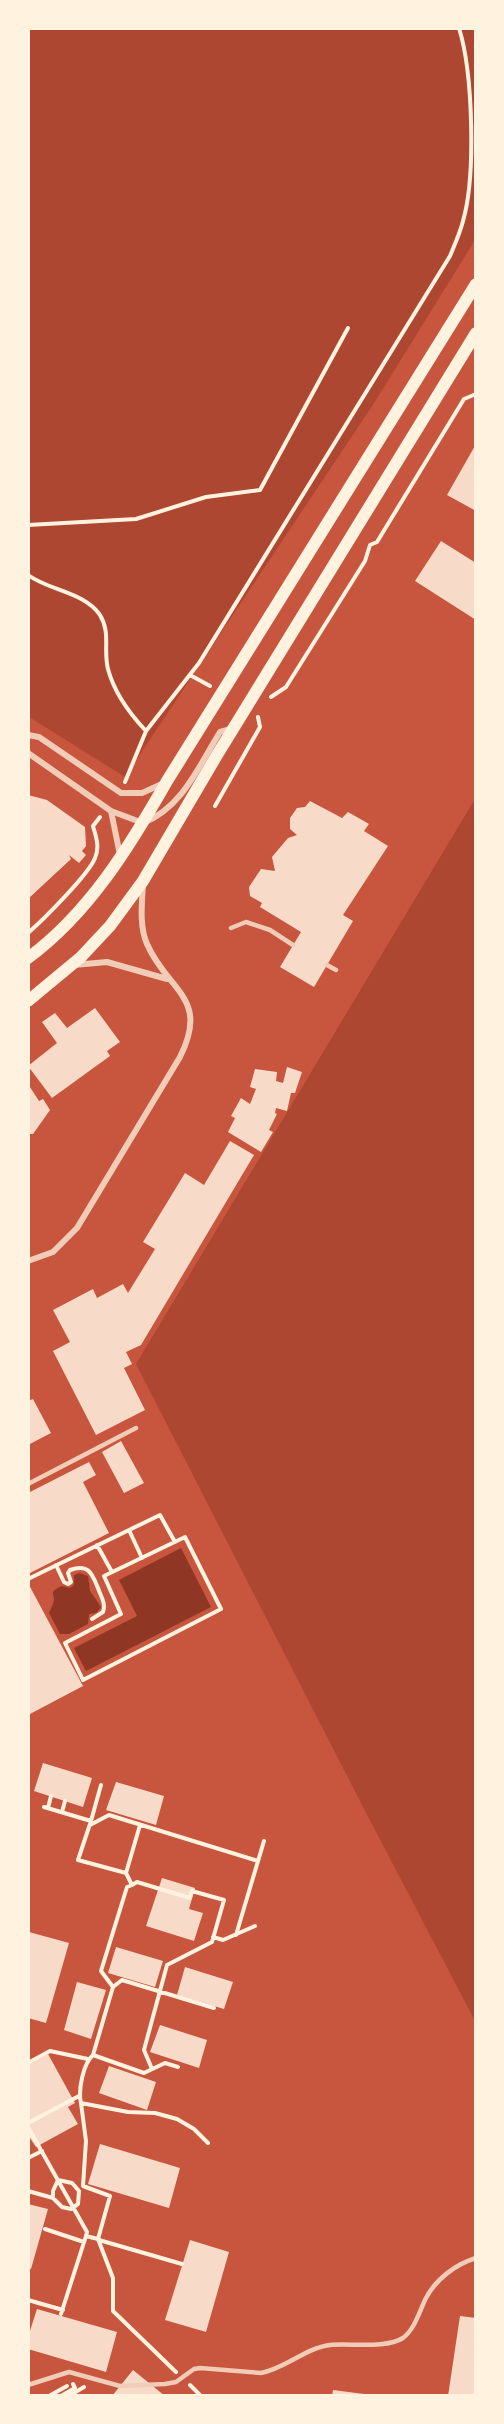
<svg xmlns="http://www.w3.org/2000/svg" width="504" height="2424" viewBox="0 0 504 2424" font-family="Jost,sans-serif">
	<style>
		.green { fill: #ae4732 }
		.water { fill: #8f3625 }
		.building { fill: #f7dbc8 }
		.lines { fill: none; stroke-linecap: round; stroke-linejoin: round }
		.path { stroke: #fff3e0; stroke-width: 4 }
		.service { stroke: #f1ccb7; stroke-width: 4.5 }
		.minor { stroke: #f1ccb7; stroke-width: 6 }
		.secondary { stroke: #fff3e0; stroke-width: 12 }
	</style>
	<rect width="100%" height="100%" fill="#c8553d"/>
	<path class="green" d="M28,29H475V240L376,400L125,777L29,717Z
		M475,799V2021L363,1807L136,1364Z"/>
	<path class="water" d="M181,1548L211,1607L86,1671L74,1648L137,1616L119,1580Z
		M79,1573L88,1576L90,1591L101,1607L96,1613L89,1614L88,1624L69,1634H60L49,1613C50,1610 52,1607 53,1604C57,1594 46,1593 62,1586L70,1588L74,1585V1575Z"/>
	<path class="building" d="M476,444V511L447,495Z
		M441,541L476,563V620L415,581Z
		M28,795L47,800L85,827L86,846L82,851L86,855L79,863L69,855L71,859L28,899Z
		M310,801L342,818L348,812L369,824L364,831L388,846L343,915L353,921L314,987L280,967L301,932L260,907L262,903L250,896L249,887L261,869L275,871L272,857L288,838L297,835L290,829V818L297,808L305,807Z
		M95,1008L120,1042L107,1051L110,1056L52,1098L28,1066L57,1043L42,1022L55,1013L67,1028Z
		M287,1067L302,1072L295,1093H291L287,1111L276,1108L275,1113L277,1114L269,1130L273,1132L261,1152L228,1132L235,1118L231,1116L241,1098L250,1104L256,1089L250,1087L255,1069L277,1072L276,1081L283,1083Z
		M28,1084L39,1101L43,1099L50,1110L33,1134H28Z
		M230,1141L254,1155L141,1345L126,1352L132,1364L124,1368L145,1410L96,1435L53,1351L70,1342L53,1310L93,1289L97,1298L123,1284L128,1293L155,1249L143,1242L185,1173L204,1185Z
		M33,1399L51,1433L28,1445V1401Z
		M121,1441L144,1483L124,1493L102,1452Z
		M89,1462L96,1475L83,1482L109,1533L28,1574V1493Z
		M28,1583L83,1686L30,1714L28,1710Z
		M43,1763L92,1778L83,1807L34,1791Z
		M116,1782L164,1796L156,1825L106,1810Z
		M162,1878L195,1888L189,1909L203,1913L194,1941L146,1926Z
		M29,1932L69,1943L46,2023L28,2018Z
		M116,1947L163,1961L155,1987L108,1973Z
		M185,1967L233,1982L224,2009L177,1995Z
		M77,1982L106,1990L91,2039L64,2030Z
		M160,2025L207,2040L199,2068L150,2052Z
		M48,2054L75,2103L68,2107L78,2124L36,2147L28,2135V2065Z
		M109,2066L156,2082L147,2110L99,2093Z
		M100,2144L180,2168L169,2208L88,2184Z
		M28,2204L48,2209L31,2269L28,2268Z
		M190,2240L229,2252L206,2332L165,2320Z
		M37,2309L117,2332L106,2372L28,2349V2337Z
		M460,2316L476,2318V2396H448Z
		M133,2370L165,2396H112Z
		M333,2390L364,2394V2396H332Z"/>
	<g class="lines">
		<path class="path" d="M28,525L136,519L206,497L260,490L348,328
			M28,575C50,591 84,592 100,615C111,633 103,650 108,669C114,692 130,714 146,731
			M190,675L210,686
			M271,697L286,687L365,561L370,545L377,542L464,399L476,394
			M125,782L146,731L199,663L450,256C455,244 460,233 463,221C476,176 473,73 459,28
			M215,806L260,727L258,717
			M28,933C43,920 89,874 95,858C100,847 96,837 93,826L100,817
			M129,1530L142,1558
			M185,1537L221,1609L83,1680L65,1643L121,1614L104,1576Z
			M97,1545L112,1572
			M56,1565L64,1582L68,1584L71,1582L68,1573L70,1570C89,1563 92,1574 98,1588C101,1597 106,1603 103,1612L92,1619
			M28,1579L160,1515L175,1542
			M44,1807L91,1821L78,1860L126,1873L132,1885L127,1887L101,1971L113,1987L93,2055C83,2064 78,2090 81,2103L128,2112L155,2113L177,2119L194,2129L208,2143
			M48,1808L51,1796
			M62,1812L65,1801
			M91,1821L101,1785
			M90,1825L109,1815L258,1861
			M126,1873L140,1825
			M132,1885L137,1882L190,1898L192,1891L224,1900L212,1942L167,1965L144,2050L152,2069
			M236,1935L264,1841
			M213,1937L223,1940L255,1926
			M113,1987L122,1980L214,2008
			M93,2055L144,2073L165,2063L178,2067
			M28,2063L50,2051L88,2059
			M28,2123L79,2096
			M28,2127L87,2232L86,2236L98,2239L110,2196L83,2186L86,2141L81,2103
			M28,2158L42,2151
			M28,2191L53,2198L62,2207L71,2209L78,2204L79,2191L72,2183L58,2180L53,2191V2198
			M45,2229L84,2242
			M98,2239L113,2278V2311L176,2372
			M99,2240L182,2264
			M28,2300L63,2310
			M61,2314L86,2236
			M190,2385L201,2396
			M49,2396L67,2386
			M61,2396L75,2388L73,2384
			M69,2396L84,2387"/>
		<path class="service" d="M231,928L246,922L270,930L293,945
			M327,965L336,970
			M28,1484L136,1428
			M28,2385L69,2372L120,2386L165,2384L176,2382L194,2369L200,2368L261,2373C285,2369 305,2348 330,2345C350,2343 386,2349 403,2338C415,2329 420,2310 426,2298C436,2279 456,2264 476,2258"/>
		<path class="minor" d="M28,735L39,737L121,793H142L164,783
			M28,753L111,811L143,823C182,808 199,766 220,732L231,729
			M111,811L120,855
			M74,965L107,962L167,979
			M28,1261L53,1252L77,1228L180,1057C210,997 168,992 147,944C139,926 142,903 143,884"/>
		<path class="secondary" d="M28,958C89,913 130,846 167,781L476,284
			M28,1001L81,957L110,926L143,881L217,755L476,333"/>
	</g>
	<rect width="504" height="2424" fill="none" stroke="#fff3e0" stroke-width="60"/>
</svg>
